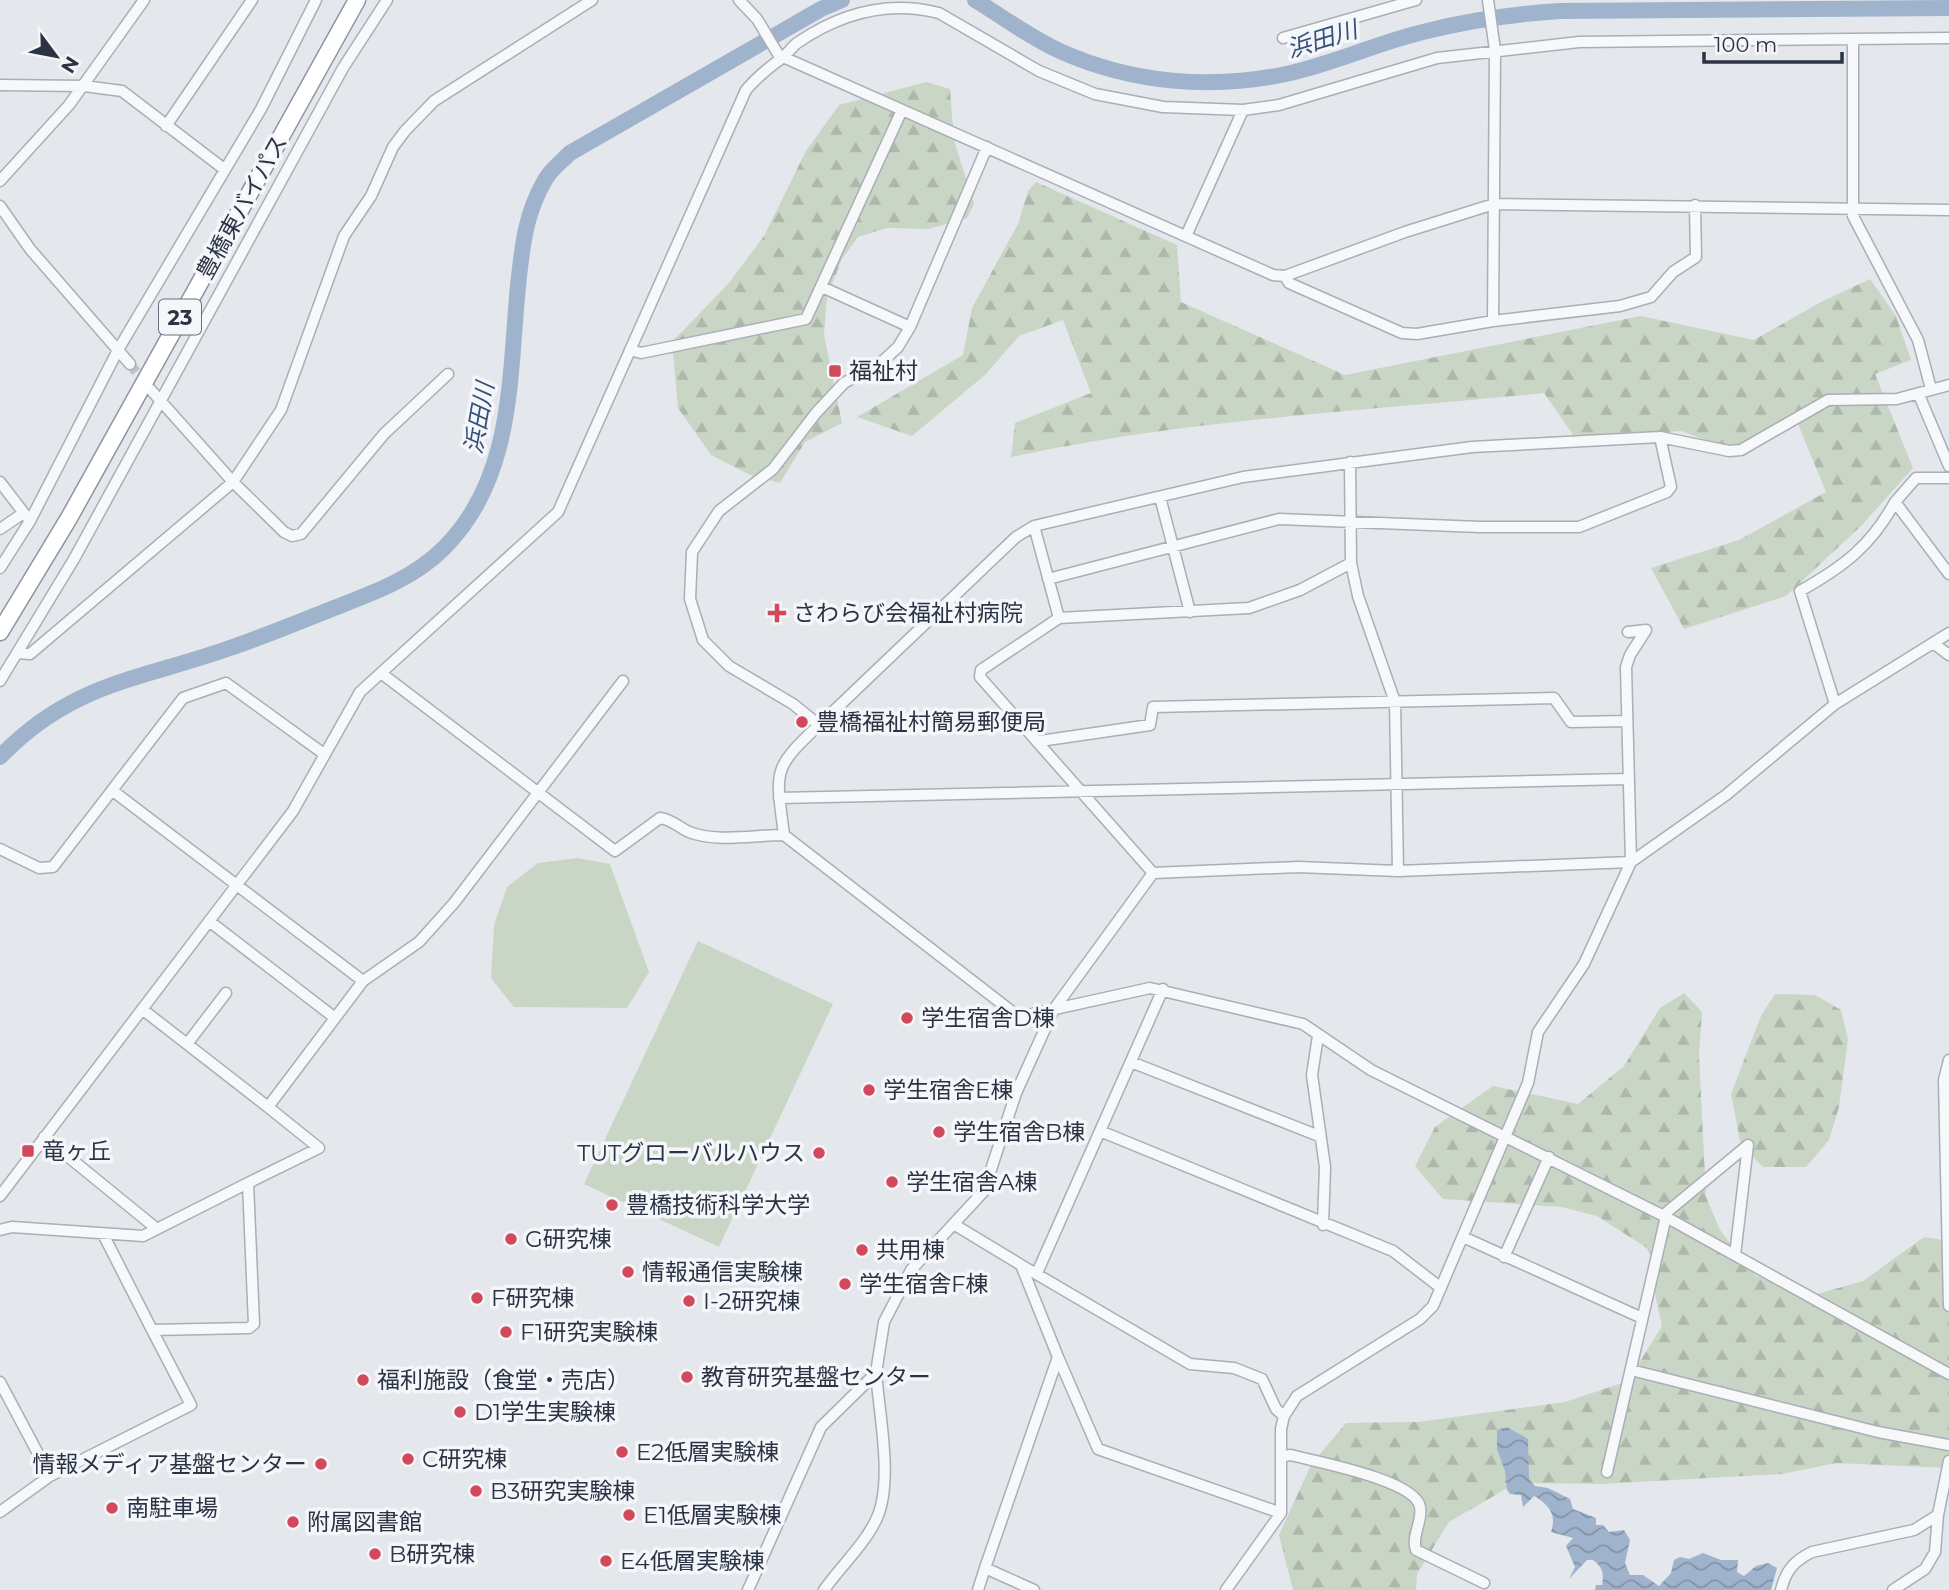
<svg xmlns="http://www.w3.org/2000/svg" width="1949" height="1590" viewBox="0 0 1949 1590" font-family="Montserrat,'Noto Sans JP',sans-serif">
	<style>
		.forest { fill: url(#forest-firs) }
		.pitch { fill: #c9d6c5 }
		.water { fill: url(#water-waves) }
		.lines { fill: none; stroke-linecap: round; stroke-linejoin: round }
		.river { stroke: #9fb4cc; stroke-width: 16 }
		.minor-tunnel { stroke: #bfc3cb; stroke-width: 10; stroke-dasharray: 10 5; stroke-linecap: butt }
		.minor-casing { stroke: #a9aeb7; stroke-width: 13 }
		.trunk-casing { stroke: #8b94a3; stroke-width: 19 }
		.minor { stroke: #f7f8fa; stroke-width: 10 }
		.trunk { stroke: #fff; stroke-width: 16 }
		.poi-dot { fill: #d1495b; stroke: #f4f6f9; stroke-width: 2.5 }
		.labels { text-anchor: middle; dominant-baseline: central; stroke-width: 7; stroke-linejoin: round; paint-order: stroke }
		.shield { fill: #f4f6f9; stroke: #676e7b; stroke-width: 2 }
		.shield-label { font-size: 21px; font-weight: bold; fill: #2b3445 }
		.street-label { font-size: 23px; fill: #2b3445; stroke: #f4f6f9 }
		.poi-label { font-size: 23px; fill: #2b3445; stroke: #f4f6f9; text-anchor: start }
		.water-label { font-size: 24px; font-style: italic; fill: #34527a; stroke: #f4f6f9 }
	</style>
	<defs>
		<pattern id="forest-firs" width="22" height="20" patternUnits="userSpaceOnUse" patternTransform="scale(1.75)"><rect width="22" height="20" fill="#c9d6c5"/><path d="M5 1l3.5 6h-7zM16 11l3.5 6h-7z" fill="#adb8ab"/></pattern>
		<pattern id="water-waves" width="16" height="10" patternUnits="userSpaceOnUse" patternTransform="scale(1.75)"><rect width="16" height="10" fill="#9fb4cc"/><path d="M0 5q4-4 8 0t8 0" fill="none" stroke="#8293a7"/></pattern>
	</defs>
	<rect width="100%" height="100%" fill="#e4e7ec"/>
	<path class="forest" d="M926,82L950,89L954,140L974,204L967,218L929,229L887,228L858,237L842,259L827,297L824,335L842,423L805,442L780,483L750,475L711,455L678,408L672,342L728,284L764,236L806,151L839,105Z
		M1036,182L1177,245L1181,302L1345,375L1641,316L1754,340L1821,302L1870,279L1896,316L1911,360L1875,374L1913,468L1862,525L1786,596L1684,629L1651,568L1739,540L1826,492L1796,419L1733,450L1681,431L1576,439L1544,393C1367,411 1186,419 1011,457L1015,423L1091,393L1063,320L1019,336L985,375L912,436L857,417L963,355L972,308L1018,224L1028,191Z
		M1684,993L1702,1012L1699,1055L1706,1197L1720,1230L1755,1275L1810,1296L1863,1281L1924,1237L1949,1241V1468L1836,1463L1782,1474L1601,1484L1516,1483L1449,1522L1417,1574L1416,1590H1293L1279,1535L1311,1465L1346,1423L1418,1422L1565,1402L1628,1381L1662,1326L1652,1280L1655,1264L1647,1248L1597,1216L1562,1207L1443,1199L1415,1166L1435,1127L1493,1086L1578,1104L1624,1066L1660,1008Z
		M1775,994L1815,995L1841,1010L1848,1039L1839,1107L1829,1140L1806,1167H1763L1741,1146L1731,1094L1761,1016Z"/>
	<path class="pitch" d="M578,858L610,864L649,972L627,1008L514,1007L491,978L494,925L507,887L538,863Z
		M698,941L833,1004L719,1247L584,1184Z"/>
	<path class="water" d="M1507,1427L1528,1439L1529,1479L1535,1486L1548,1488L1570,1499L1573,1509L1596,1518V1525H1603L1609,1532L1624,1530L1630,1540L1625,1563L1630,1575H1643L1659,1586L1671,1573L1674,1560L1680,1557L1689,1559L1703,1553L1721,1560H1738L1737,1572L1744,1576L1756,1566L1768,1563L1777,1568L1771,1590H1595L1596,1585H1602C1604,1574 1603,1567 1593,1560H1587L1569,1579L1575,1567L1566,1546L1573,1538L1551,1532C1557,1514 1549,1505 1534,1496L1523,1507L1521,1495L1510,1494L1507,1490L1505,1471L1497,1449V1430Z"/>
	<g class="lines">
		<path class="river" d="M975,0C1003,17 1032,39 1062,52C1132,83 1212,90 1286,74C1333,64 1377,43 1423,32C1469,20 1514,14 1560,11L1949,8
			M0,757C71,683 139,680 230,648C265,636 299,622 334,608C373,593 413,579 444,548C514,478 509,378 518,286C522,248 525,214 545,180C550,170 562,161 570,153L821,9L842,0"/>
		<path class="minor-tunnel" d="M130,364L147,385"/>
		<defs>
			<path id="minor" d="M739,0L757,19L778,54L783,57L1273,275L1285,276L1405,232L1494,204L1949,210
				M1488,0L1495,50L1493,321
				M1283,38L1416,0
				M1853,39V216L1918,340L1931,389
				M0,85L84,86L122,91L224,169
				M166,126L252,0
				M987,147L910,327L898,347L884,360L844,383L816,413L773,469L719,511L692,552L690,599L703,640L729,666L793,704L819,725C771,770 776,771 784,835L1019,1017L1150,988L1303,1024L1371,1070L1666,1217L1949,1374
				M0,181L69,105L144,0
				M0,206L30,249L130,364
				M1186,236L1243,110
				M1285,276L1289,283L1402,333L1417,334L1493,321L1620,306L1651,297L1673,272L1696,257L1695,205
				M822,287L910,327
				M630,350L641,353L806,319L902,110
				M150,389L233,482L284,532L292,536L301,534L384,434L448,374
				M1919,395L1949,466
				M1350,462L1351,563L1358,596L1395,702L1398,871
				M1949,478H1916L1895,502L1949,574
				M0,482L30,521
				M1160,497L1190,612
				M1034,526L1059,618
				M0,529L22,514
				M0,568L30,521L118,350L261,109L316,0
				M1048,579L1279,519L1480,527H1579L1667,492L1671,487L1660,437
				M1933,643L1949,655
				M18,653L30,654L233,482L281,410L344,236L371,196L393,147L405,131L434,101L592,0
				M381,673L615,851L660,818C673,820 678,827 689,832C717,843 755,835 784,835
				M0,681L74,559L343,68L387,0
				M1835,704L1800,591C1843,567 1871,546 1895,502
				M819,725L1016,537L1034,526L1243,477L1472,447L1660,437L1729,451L1741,450L1828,400L1897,399L1949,385
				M1040,741L1150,725L1153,707L1554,698L1571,722L1627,721
				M113,791L363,981
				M779,798L1628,779
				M0,849L39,868L53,867L183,698L226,683L324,754
				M1153,873L980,677L981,670L1059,618L1249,608L1300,590L1351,563
				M209,921L335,1018
				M142,1009L268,1107
				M1318,1036L1312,1075L1325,1167L1323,1225
				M187,1044L226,993
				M1949,1060L1944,1080L1949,1306
				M1131,1062L1319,1136
				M1100,1131L1393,1251L1441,1288
				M44,1137L157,1229
				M0,1196L293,811L360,692L558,512L746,90C758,76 768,68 782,58C788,53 792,47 797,43C841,13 888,0 939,13L1039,71L1095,94L1163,107L1243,110L1279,105L1437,58L1579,42L1949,38
				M955,1225L1021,1265L1058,1357L985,1568L1034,1590
				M0,1230L12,1227L143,1236L248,1183
				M103,1234L152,1330
				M1463,1237L1642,1318
				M1735,1255L1748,1145
				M1504,1257L1549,1157
				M1021,1265L1190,1364L1234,1368L1262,1379L1276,1409L1284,1416
				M1037,1273L1163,989
				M1058,1357L1098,1449L1281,1513
				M1631,1370L1878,1432L1949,1445
				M0,1382L50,1476
				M1283,1456L1291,1455C1316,1462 1416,1480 1420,1507C1423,1521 1411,1536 1416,1550L1484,1583
				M1607,1472L1667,1212L1748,1145
				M0,1512L50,1476L191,1405L152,1330L249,1328L254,1324L248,1183L319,1148L268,1107L363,981L419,942L454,903L623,681
				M748,1590L821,1427L876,1373L884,1322L911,1270L984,1191L1016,1093L1054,1009L1153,873L1298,867L1398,871L1631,862L1626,667L1630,655L1646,630L1628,632
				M824,1590C840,1567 864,1545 876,1520C894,1484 879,1413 876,1373
				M978,1590L985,1568
				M1226,1590L1281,1513V1429L1284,1416L1297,1396L1420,1319L1433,1306L1528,1083L1538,1032L1584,964L1631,862L1726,795L1835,704L1949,633
				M1781,1590C1786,1570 1794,1561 1812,1552L1914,1530L1938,1515L1949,1461
				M1893,1590L1925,1569L1935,1552L1938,1515"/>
			<path id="trunk" d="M0,632L69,518L357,0"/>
		</defs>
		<use href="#minor" class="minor-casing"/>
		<use href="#trunk" class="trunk-casing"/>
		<use href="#minor" class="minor"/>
		<use href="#trunk" class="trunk"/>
	</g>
	<g class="poi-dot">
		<rect x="828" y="364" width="14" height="14" rx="3.5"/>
		<path d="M773.5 602.5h7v7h7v7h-7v7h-7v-7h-7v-7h7z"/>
		<circle cx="802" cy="722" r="7"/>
		<circle cx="907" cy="1018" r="7"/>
		<circle cx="869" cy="1090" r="7"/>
		<circle cx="939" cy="1132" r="7"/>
		<rect x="21" y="1144" width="14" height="14" rx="3.5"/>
		<circle cx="819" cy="1153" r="7"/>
		<circle cx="892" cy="1182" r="7"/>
		<circle cx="612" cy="1205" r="7"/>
		<circle cx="511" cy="1239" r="7"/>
		<circle cx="862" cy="1250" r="7"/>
		<circle cx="628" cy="1272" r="7"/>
		<circle cx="845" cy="1284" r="7"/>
		<circle cx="477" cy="1298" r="7"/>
		<circle cx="689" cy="1301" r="7"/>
		<circle cx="506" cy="1332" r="7"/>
		<circle cx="687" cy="1377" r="7"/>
		<circle cx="363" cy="1380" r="7"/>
		<circle cx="460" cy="1412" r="7"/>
		<circle cx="622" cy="1452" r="7"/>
		<circle cx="408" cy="1459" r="7"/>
		<circle cx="321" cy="1464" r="7"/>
		<circle cx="476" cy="1491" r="7"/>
		<circle cx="112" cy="1508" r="7"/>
		<circle cx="629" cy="1515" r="7"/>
		<circle cx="293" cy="1522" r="7"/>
		<circle cx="375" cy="1554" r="7"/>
		<circle cx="606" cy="1561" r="7"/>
	</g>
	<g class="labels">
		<rect class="shield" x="159" y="299.5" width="42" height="35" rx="5"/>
		<g class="shield-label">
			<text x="180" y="317">23</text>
		</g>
		<g class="street-label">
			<text transform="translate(242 207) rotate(-61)">豊橋東バイパス</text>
		</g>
		<g class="poi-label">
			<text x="849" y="371">福祉村</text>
			<text x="793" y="613">さわらび会福祉村病院</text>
			<text x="816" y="722">豊橋福祉村簡易郵便局</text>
			<text x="921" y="1018">学生宿舎D棟</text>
			<text x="883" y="1090">学生宿舎E棟</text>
			<text x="953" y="1132">学生宿舎B棟</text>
			<text x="42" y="1151">竜ヶ丘</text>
			<text x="805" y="1153" text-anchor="end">TUTグローバルハウス</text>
			<text x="906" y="1182">学生宿舎A棟</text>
			<text x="626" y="1205">豊橋技術科学大学</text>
			<text x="525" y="1239">G研究棟</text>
			<text x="876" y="1250">共用棟</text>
			<text x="642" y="1272">情報通信実験棟</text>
			<text x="859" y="1284">学生宿舎F棟</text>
			<text x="491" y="1298">F研究棟</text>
			<text x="703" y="1301">I-2研究棟</text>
			<text x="520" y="1332">F1研究実験棟</text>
			<text x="701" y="1377">教育研究基盤センター</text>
			<text x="377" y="1380">福利施設（食堂・売店）</text>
			<text x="474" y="1412">D1学生実験棟</text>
			<text x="636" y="1452">E2低層実験棟</text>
			<text x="422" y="1459">C研究棟</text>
			<text x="307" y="1464" text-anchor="end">情報メディア基盤センター</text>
			<text x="490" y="1491">B3研究実験棟</text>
			<text x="126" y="1508">南駐車場</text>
			<text x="643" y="1515">E1低層実験棟</text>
			<text x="307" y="1522">附属図書館</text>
			<text x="389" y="1554">B研究棟</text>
			<text x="620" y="1561">E4低層実験棟</text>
		</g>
		<g class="water-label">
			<text transform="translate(1322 39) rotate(-17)">浜田川</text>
			<text transform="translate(479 418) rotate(-80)">浜田川</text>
		</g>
	</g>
	<g transform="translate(56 56) rotate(122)" stroke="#f4f6f9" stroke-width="5" paint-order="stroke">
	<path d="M0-5L12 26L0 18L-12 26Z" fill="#2b3445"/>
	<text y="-10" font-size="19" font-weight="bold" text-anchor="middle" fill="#2b3445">N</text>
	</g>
	<path d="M1704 52v10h138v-10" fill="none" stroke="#2b3445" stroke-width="3.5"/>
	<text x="1714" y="52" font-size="21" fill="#2b3445" stroke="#f4f6f9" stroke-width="5" paint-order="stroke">100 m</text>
</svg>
